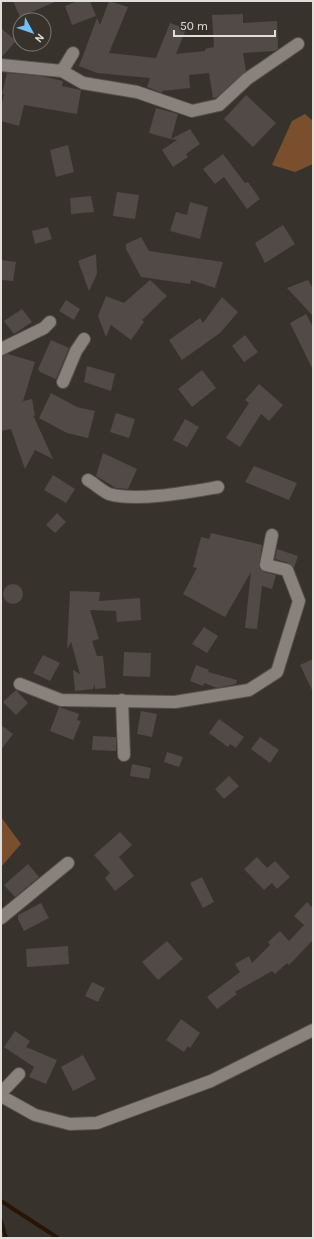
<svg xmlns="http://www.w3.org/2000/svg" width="314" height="1239" viewBox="0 0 314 1239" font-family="Karla,sans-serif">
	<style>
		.green { fill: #7a4f2d }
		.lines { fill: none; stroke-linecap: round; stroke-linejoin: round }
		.stream { stroke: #291505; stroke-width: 4 }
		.building { fill: #514a46 }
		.street-casing { stroke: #55514d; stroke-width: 14 }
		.street { stroke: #89817c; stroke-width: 12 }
	</style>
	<rect width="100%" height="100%" fill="#38322d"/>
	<path class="green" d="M305,114L313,121V164L295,172L272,165L292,121Z
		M1,817L21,844L1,867Z"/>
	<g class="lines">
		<path class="stream" d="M1,1201L58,1238
			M1,1221L6,1238"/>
	</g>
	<path class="building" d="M13,1H57L20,17Z
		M78,1H90L96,16L72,25L65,6Z
		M109,1L128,7L109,53L156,58L170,23L186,29L176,54L205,51V49L214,47L212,15L243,14V23L277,21L278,49L274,51L243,53L246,71L217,97L213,98L209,73L189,75L190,88L162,91V93L147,87L150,78L97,73L79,66L97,18L100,25Z
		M1,28L16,41L1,58Z
		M7,73L41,76L63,81L62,86L81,90L77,114L24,105L19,126L1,121V107L4,94H2Z
		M246,95L276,123L253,147L224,119Z
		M156,108L178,114L171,139L149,133Z
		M190,129L200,144L186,154L188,157L173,167L162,150L177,140L171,139Z
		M68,145L74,172L56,177L50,150Z
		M223,154L245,183L248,182L260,199L247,209L224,177L215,184L203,169Z
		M117,192L139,195L135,219L113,216Z
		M91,196L94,212L71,214L70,198Z
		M190,202L208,207L200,239L170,231L176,212L187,215Z
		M283,225L295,244L265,263L255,243Z
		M48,227L52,239L35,244L32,231Z
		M141,237L149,251L223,262L215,288L191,280L190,284L141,277L126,249V244Z
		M96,254L97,274L89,291L78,261Z
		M1,260L16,262L13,281L1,280Z
		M150,280L167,296L142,320L144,322L131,340L111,325L106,337L98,316L106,296L124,303Z
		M308,280L313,289V316L287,288Z
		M222,297L238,312L220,333L182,360L169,340L200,318L203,323Z
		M66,300L80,309L74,320L59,311Z
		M22,309L32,322L14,334L4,321Z
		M306,314L313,327V370L290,323Z
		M245,335L258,352L244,362L232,346Z
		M51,340L69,348L56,379L40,372L38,369Z
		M8,354L35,362L23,401L32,399L35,416L33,415L53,459L35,450L25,469L11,429L1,431V356Z
		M87,366L115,374L111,391L84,382Z
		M202,370L216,388L192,407L178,389Z
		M259,384L283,405L269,421L261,414L240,447L226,438L249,403L245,400Z
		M51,393L77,407L95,411L88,438L67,433L39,418Z
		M116,413L135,419L129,438L110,432Z
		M185,419L199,427L187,447L173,440Z
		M103,453L137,469L128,489L116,488L96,476Z
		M254,466L297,483L289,500L245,482Z
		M53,475L75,489L66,503L44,490Z
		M57,513L66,522L55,533L46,525Z
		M211,533L262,545L259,568L264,572L276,575L272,589L262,586L257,629L245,628L251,572L225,617L183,594L197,568L193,567L201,537L209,539Z
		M277,549L298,556L294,568L289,563L275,559Z
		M3 594a10 10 0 1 1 20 0a10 10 0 1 1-20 0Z
		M70,591L100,592L99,601L140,598L141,620L117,622L116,611L90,610L99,639L92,641L97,656H103L106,688L95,689V684L93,689L75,691L73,670L80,674L71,642L67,649Z
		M204,627L218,636L207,653L192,644Z
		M124,652L151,653L150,677L123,676Z
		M43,655L60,663L50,681L33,673Z
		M313,659V692L300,665Z
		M196,665L209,670L208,672L237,680L236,684L217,688L204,683L203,686L190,681Z
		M16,690L28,703L16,715L3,702Z
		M59,707L79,714L77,720L81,721L73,740L50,731Z
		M141,711L157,714L152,737L137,734Z
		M219,719L244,737L236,748L230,744L228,747L209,733Z
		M1,725L13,734L1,750Z
		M93,736L116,737V751L92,750Z
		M260,737L279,750L270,763L251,749Z
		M167,752L183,757L179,767L164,762Z
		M132,764L151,768L149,779L130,776Z
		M229,776L239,786L224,799L215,789Z
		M120,832L132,845L119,857L134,876L115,891L105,878L110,873L94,855Z
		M257,857L267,868L275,861L290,877L277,889L272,883L264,890L244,869Z
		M28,864L39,877L15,897L4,885Z
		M202,877L214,902L203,908L190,883Z
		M307,902L313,908V940L289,965L287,963L275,974L272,971L235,992L237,994L217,1009L207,997L240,972L235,964L249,956L252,963L270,945L268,942L280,931L289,941L304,925L294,916Z
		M41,903L49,918L24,931L18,919V915Z
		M167,941L183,959L158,980L142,962Z
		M68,946L69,964L27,967L26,949Z
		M92,982L105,988L98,1002L85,996Z
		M181,1019L200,1033L190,1048L188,1046L184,1052L166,1040Z
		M15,1031L30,1041L26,1047L57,1060L46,1084L29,1077L34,1067L4,1047Z
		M83,1055L96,1079L73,1091L61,1067Z"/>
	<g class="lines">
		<defs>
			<path id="street" d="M1,65L62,71L73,53
				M62,71L83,83L137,92L192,111L219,105L247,79L298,44
				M1,349L44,328L50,322
				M63,382L76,351L84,339
				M88,480C95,484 102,491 109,494C137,502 189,492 218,487
				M20,684L61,700L175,702L249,690L277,672L299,601L287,570L266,565L272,535
				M122,700L124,755
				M1,918L68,863
				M1,1093L19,1074
				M1,1096L35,1115L70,1124L97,1123L211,1081L313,1030"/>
		</defs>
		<use href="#street" class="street-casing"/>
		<use href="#street" class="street"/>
	</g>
	<rect width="314" height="1239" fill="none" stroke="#e1ddda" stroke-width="4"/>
	<g transform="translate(32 32) rotate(130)"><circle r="19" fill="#38322d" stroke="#7c7672"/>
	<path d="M0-3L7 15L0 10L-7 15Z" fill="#70c1f4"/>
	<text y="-6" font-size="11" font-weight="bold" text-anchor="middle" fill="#e1ddda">N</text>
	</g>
	<path d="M174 30v6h101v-6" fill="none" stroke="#e1ddda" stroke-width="2"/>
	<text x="180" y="30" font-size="12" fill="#e1ddda" stroke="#38322d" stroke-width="3" paint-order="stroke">50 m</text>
</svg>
